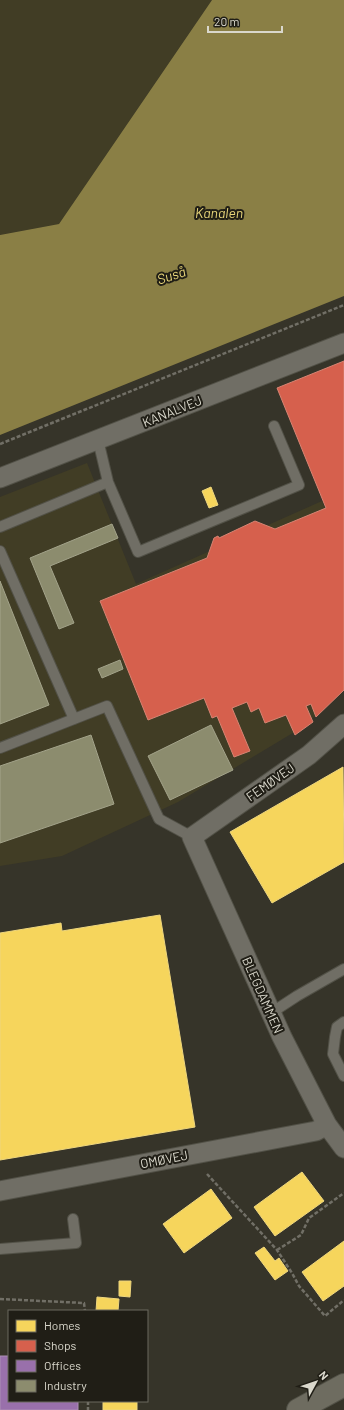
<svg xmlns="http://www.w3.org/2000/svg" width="344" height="1410" viewBox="0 0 344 1410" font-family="Barlow,sans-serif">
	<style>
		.built { fill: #413d25 }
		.water { fill: #8a7f45 }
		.homes { fill: #f6d55c; stroke: #eed67e }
		.shops { fill: #d6604d; stroke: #d78473 }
		.offices { fill: #9970ab; stroke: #ac8fb5 }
		.industry { fill: #8c8c6e; stroke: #a3a38a }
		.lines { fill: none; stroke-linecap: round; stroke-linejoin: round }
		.lane-casing { stroke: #525147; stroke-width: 12 }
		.street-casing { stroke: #525147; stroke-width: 21 }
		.secondary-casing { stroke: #525147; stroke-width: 24 }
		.path { stroke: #716f66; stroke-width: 2.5; stroke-dasharray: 4 2; stroke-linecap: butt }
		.lane { stroke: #706e65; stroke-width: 10 }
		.street { stroke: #706e65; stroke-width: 19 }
		.secondary { stroke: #6e6c60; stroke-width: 22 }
		.labels { text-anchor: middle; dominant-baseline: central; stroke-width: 4; stroke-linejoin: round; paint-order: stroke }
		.street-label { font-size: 13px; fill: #dad8cc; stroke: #201e16 }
		.water-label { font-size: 14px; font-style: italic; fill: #e7d479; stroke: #201e16 }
	</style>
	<rect width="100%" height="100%" fill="#363429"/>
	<path class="built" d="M0,0H212L59,224L0,235Z
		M87,463L136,584L322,501L344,555V687L306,725L178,802L62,856L0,866V497Z"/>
	<path class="water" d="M212,0H344V296L0,435V235L59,224Z"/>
	<path class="homes" d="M211,487L218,505L209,508L202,491Z
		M343,767L344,862L272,903L230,832Z
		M160,915L195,1127L0,1160V933L61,923L62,931Z
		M302,1172L324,1201L275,1236L254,1207Z
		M211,1189L232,1218L184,1253L163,1224Z
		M344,1241V1286L323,1301L302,1272Z
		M264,1247L275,1261L279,1258L288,1271L275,1280L255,1253Z
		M119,1281H131L130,1297L119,1296Z
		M97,1297L119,1299L118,1311H96Z
		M103,1401H137V1410H103Z"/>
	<path class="shops" d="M344,361V690L316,717L311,704L306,706L313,722L295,735L286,715L265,723L259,708L251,712L247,702L232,708L250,751L234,757L217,716L212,718L204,698L148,720L100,601L207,558L214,538L218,536L219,538L255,521L275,529L326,508L277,388Z"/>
	<path class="offices" d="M0,1356H9V1401H78V1410H0Z"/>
	<path class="industry" d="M112,524L118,538L50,566L74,623L59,629L30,558Z
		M0,581L49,705L0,724Z
		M120,660L123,669L102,678L98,669Z
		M211,725L233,770L170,800L148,756Z
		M91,735L114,804L0,843V766Z"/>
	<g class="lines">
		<defs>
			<path id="lane" d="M98,440L108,482L138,552L299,485L274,426
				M0,527L108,482
				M0,551L74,719
				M0,748L107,706L159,819L192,837
				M271,1013L297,996L344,969
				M344,1022L337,1027L335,1037L333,1054L344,1076
				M0,1249L76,1243L73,1219"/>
			<path id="street" d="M0,478L344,343
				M344,724L309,755L192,837L282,1037L327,1125L344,1148
				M0,1191L316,1131L327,1125"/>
			<path id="secondary" d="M298,1410L344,1385"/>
		</defs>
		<use href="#lane" class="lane-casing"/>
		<use href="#street" class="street-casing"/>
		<use href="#secondary" class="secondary-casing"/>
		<path class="path" d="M0,444L344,305
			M207,1174L277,1250L292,1273L299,1286L325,1316L344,1300
			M277,1250L301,1235L309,1218L344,1193
			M0,1299L84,1303L85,1311
			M88,1401V1410"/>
		<use href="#lane" class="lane"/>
		<use href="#street" class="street"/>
		<use href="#secondary" class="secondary"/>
	</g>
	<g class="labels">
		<g class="street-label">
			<text transform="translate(172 411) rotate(-22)">KANALVEJ</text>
			<text transform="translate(270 782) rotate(-35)">FEMØVEJ</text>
			<text transform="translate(263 995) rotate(66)">BLEGDAMMEN</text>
			<text transform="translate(164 1159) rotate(-11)">OMØVEJ</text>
		</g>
		<g class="water-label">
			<text x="219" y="212">Kanalen</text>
			<text transform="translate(171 275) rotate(-18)">Suså</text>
		</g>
	</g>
	<rect x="8" y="1310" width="140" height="92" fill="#201e16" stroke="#6a685f"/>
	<rect x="16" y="1320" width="20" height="12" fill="#f6d55c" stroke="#6a685f"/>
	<text x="44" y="1330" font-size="12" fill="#dad8cc">Homes</text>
	<rect x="16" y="1340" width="20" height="12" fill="#d6604d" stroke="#6a685f"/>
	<text x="44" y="1350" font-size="12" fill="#dad8cc">Shops</text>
	<rect x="16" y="1360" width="20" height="12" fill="#9970ab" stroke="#6a685f"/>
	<text x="44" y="1370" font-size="12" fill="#dad8cc">Offices</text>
	<rect x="16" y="1380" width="20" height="12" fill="#8c8c6e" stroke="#6a685f"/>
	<text x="44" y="1390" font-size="12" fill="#dad8cc">Industry</text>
	<g transform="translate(316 1382) rotate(50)" stroke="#201e16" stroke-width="3" paint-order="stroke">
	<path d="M0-3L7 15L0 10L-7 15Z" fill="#dad8cc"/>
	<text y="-6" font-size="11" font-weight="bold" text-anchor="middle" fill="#dad8cc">N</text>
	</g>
	<path d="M208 26v6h74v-6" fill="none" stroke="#dad8cc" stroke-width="2"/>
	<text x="214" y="26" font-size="12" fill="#dad8cc" stroke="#201e16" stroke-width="3" paint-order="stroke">20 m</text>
</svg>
